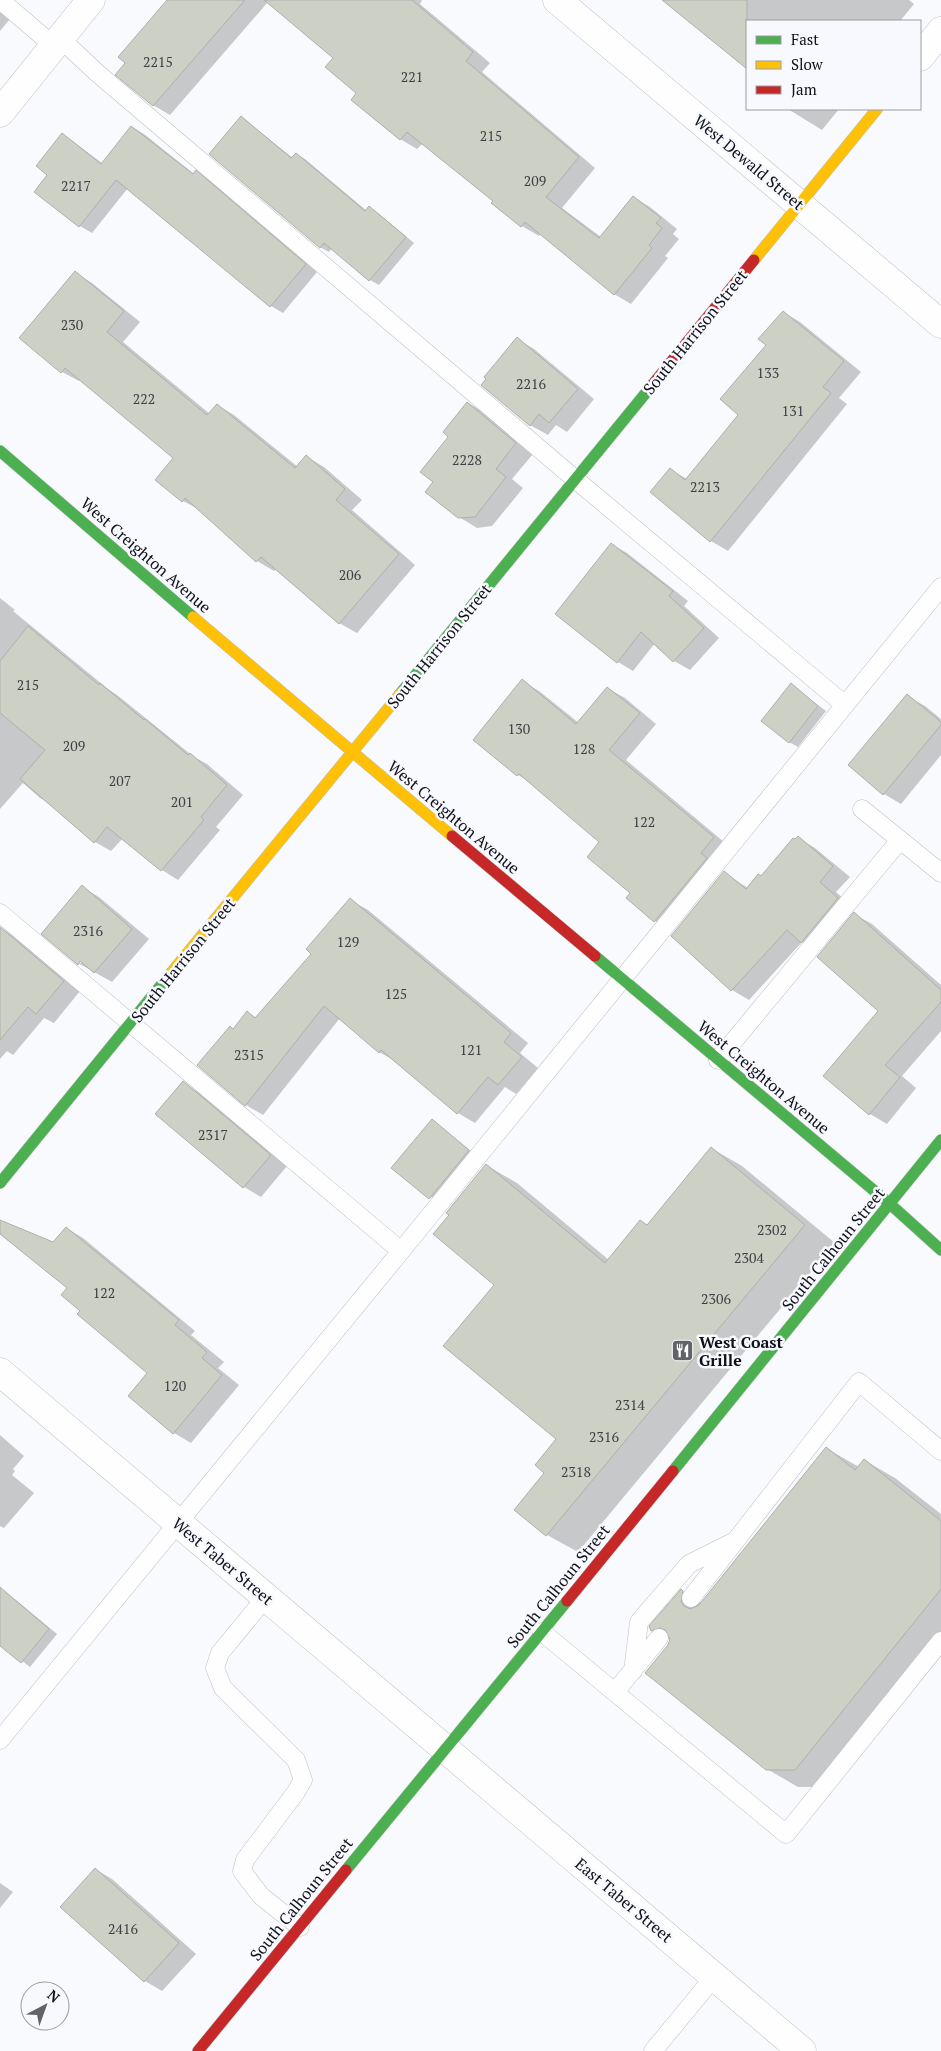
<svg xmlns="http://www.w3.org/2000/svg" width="941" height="2051" viewBox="0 0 941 2051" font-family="'PT Serif',serif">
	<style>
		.shadow { fill: #0003 }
		.building { fill: #cdd0c5; stroke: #aeb0ad }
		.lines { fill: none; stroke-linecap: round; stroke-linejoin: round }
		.lane-casing { stroke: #bdbfc4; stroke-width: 19 }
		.street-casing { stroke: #bdbfc4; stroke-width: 29 }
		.fast-casing { stroke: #bdbfc4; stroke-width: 12 }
		.slow-casing { stroke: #bdbfc4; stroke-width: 12 }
		.jam-casing { stroke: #bdbfc4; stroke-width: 12 }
		.lane { stroke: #fefeff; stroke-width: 18 }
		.street { stroke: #fefeff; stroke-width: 28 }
		.fast { stroke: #4caf50; stroke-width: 11 }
		.slow { stroke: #ffc107; stroke-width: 11 }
		.jam { stroke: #c62828; stroke-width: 11 }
		.labels { text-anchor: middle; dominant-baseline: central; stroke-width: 5; stroke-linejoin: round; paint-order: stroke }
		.number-label { font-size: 14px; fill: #3e4144 }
		.street-label { font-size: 16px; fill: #0f1119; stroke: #f8f9fe }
		.poi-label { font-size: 16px; font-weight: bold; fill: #0f1119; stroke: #f8f9fe; text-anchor: start }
	</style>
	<rect width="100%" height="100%" fill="#f9fafd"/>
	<path class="shadow" d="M0,0H14L8,2L10,19L0,31Z
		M197,0H422L420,4L490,63L482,72L595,168L562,208L601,237L633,197L650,207L677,229L673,234L679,239L665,256L668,258L631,304L614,294L541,233L539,236L522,226L494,201L423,143L417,149L400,139L358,93L335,57L268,2L170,115L153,105Z
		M664,0H909L914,4L900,21H747V67Z
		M788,109H839L822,130Z
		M241,117L293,158L296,154L305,159L367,211L369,208L378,213L414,243L379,285L370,280L332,248L329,252L320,247Z
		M132,127L144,134L194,174L196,172L208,179L317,272L283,313L271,306L128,188L92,233L80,226L49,175L62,135L74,142L103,164Z
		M75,273L92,283L140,322L123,342L210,414L217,405L234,415L298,467L307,457L324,467L362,500L352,510L415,565L357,633L339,623L276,569L274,571L257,561L200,510L183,501L174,458L81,380L79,381L62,372Z
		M783,312L800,322L861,372L839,398L847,404L728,551L711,541L671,470L687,479L740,415L767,345Z
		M517,339L534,349L594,399L567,432L556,425L548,435L530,425Z
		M468,403L485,413L533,454L512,479L523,488L492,526L477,528L459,517L434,482L450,437Z
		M611,544L627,553L688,601L684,606L719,638L690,670L674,661L655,643L633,671L618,662Z
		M0,598L15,610L13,611L108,689L117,695L194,757L207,764L243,795L216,827L220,830L178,880L162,870L123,838L111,851L95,842L53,805L40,798L23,783L0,809Z
		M522,681L539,691L579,723L607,688L625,698L656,724L626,760L730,847L718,863L724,868L672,931L655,921L627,898L632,893L601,842L531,782L518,775Z
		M791,685L826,711L798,747L789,742Z
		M907,696L925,706L941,719V755L901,804L884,794L850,765Z
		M798,838L815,848L850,877L836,892L855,909L819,952L802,942L749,1000L732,990L724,873L748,888L762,877Z
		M82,887L99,897L149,939L112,982L78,963H81L85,958Z
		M350,900L368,910L528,1043L520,1053L538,1068L516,1094L505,1087L475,1123L458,1113L397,1062L379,1052L340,1018L263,1115L246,1105L198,1065L233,1030L247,1012L257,1018L313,953Z
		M854,914L872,924L941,985V1031L902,1076L916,1088L887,1124L870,1114L879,1011Z
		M0,927L18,939L80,991L54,1023L44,1018L13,1055L7,1051L0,1059Z
		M183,1083L200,1093L287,1166L261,1197L244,1187L157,1114Z
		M432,1120L477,1156L439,1203L393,1168Z
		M711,1148L742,1166L835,1243L578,1552L547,1535L546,1473L558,1439L496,1285L451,1215L486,1165L517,1183L609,1260L648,1226Z
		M0,1221L54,1244L66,1228L83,1238L195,1331L191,1335L224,1362L218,1368L239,1385L191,1443L174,1433L149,1373L82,1311L68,1288L0,1232Z
		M0,1435L24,1456L13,1469L15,1471L12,1475L34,1493L4,1528L0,1526Z
		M826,1448L859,1467L864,1460L895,1478L941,1514V1644L825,1787H798L767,1769L669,1645L670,1640L652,1630L681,1591L702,1603Z
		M7,1595L16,1600L57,1634L30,1667L0,1644V1604Z
		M95,1869L112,1879L196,1954L162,1991L145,1981L62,1907Z
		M0,1883L13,1892L0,1908Z"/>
	<path class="building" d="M167,0H245L153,106L115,75L125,63L118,57Z
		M264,0H412L473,52L466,61L579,157L546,197L599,238L633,196L661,218L656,223L662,228L649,245L652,248L614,295L525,222L521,227L491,203L493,201L407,132L400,140L351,100L356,93L325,67L333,58Z
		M662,0H747V69Z
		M241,116L291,158L296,153L365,211L369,206L406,237L369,281L324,243L320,248L209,154Z
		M131,126L193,174L196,170L306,264L270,307L116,180L79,227L34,192L47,175L36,166L62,133L101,164Z
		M75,271L124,311L107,332L207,415L217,404L295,468L306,455L345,489L336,500L399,554L339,624L261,557L256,562L185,498L182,502L155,480L173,458L65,368L61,373L19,338Z
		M783,311L844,361L823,387L831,393L710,542L650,492L670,468L685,480L738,415L720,399L766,345L758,339Z
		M517,337L578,389L549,423L539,414L530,426L481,385L486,379L484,377Z
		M467,402L516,443L496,469L506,477L475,517L458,518L425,492L433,482L420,472L448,437L443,432Z
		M611,543L673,591L669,596L704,628L673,662L641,632L617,663L555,614Z
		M28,626L99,685L100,683L144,720L145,719L188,755L190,753L227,785L201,817L204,820L161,871L107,827L94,843L20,779L45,750L0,713V661Z
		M522,679L576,724L607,687L640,713L609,750L714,837L701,853L707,858L654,922L626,898L630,893L587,857L599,842L519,774L517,776L473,740Z
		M791,683L818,706L789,743L761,721Z
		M907,694L941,722V725L883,795L848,765Z
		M798,836L833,866L820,882L838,898L801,943L787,930L731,991L671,936L724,871L746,889L758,874L761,876L793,838L795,839Z
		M82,885L132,929L94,973L80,961L78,965L41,934Z
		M350,898L511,1033L504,1042L522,1057L498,1085L488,1077L457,1114L381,1050L379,1053L324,1006L245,1106L197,1065L230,1026L233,1029L247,1011L255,1018L311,954L306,949Z
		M854,912L941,990V1002L885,1065L900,1077L869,1115L823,1076L878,1011L817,957Z
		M0,927L64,981L36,1014L28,1007L0,1040Z
		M183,1081L271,1155L243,1188L155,1114Z
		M432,1119L469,1150L429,1199L391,1168Z
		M711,1147L805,1225L546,1536L514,1510L544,1473L535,1465L556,1439L443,1346L494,1285L433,1234L449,1215L446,1213L486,1164L605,1263L640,1220L647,1225Z
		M0,1220L53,1242L66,1227L179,1320L175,1325L207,1352L202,1358L222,1375L173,1434L128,1396L147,1373L77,1314L80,1311L61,1295L67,1288L0,1234Z
		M826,1447L855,1470L864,1459L941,1521V1589L795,1770H766L645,1673L668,1645L670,1639L665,1630L660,1628L651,1631L649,1626L681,1589L683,1591L681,1602L684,1606L690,1609L699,1605Z
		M0,1587L49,1629L21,1663L0,1646Z
		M95,1868L179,1943L144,1982L60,1907Z"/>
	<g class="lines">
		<defs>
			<path id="lane" d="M0,0L54,46
				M60,38L96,72L575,479L845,705
				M862,809L941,873
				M0,913L401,1251
				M718,1060L900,840
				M266,1597L220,1653L215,1668L223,1688L296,1760L303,1780L296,1792L245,1860L242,1871L261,1896L300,1927
				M691,1598L859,1382L941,1451
				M542,1632L786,1834L941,1641
				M633,1671L639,1622L689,1564L731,1543
				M615,1692L659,1638
				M0,1740L401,1251L941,587
				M653,2051L714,1977"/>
			<path id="street" d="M557,0L941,324
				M920,57L941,31
				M0,113L91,0
				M0,1372L802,2051"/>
			<path id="fast" d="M0,451L193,617
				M400,694L649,389
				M595,956L890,1204L941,1250
				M0,1183L171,973
				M673,1471L941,1140
				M346,1870L567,1601"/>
			<path id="slow" d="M754,260L877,109
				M193,617L452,836
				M171,973L400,694"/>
			<path id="jam" d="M649,389L754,260
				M452,836L595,956
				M567,1601L673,1471
				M198,2051L346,1870"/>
		</defs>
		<use href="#lane" class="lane-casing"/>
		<use href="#street" class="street-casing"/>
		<use href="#fast" class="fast-casing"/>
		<use href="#slow" class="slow-casing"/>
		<use href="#jam" class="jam-casing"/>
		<use href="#lane" class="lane"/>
		<use href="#street" class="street"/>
		<use href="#fast" class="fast"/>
		<use href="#slow" class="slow"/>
		<use href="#jam" class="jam"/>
	</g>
	<defs>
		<symbol id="restaurant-square" viewBox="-11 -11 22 22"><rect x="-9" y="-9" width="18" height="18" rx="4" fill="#616369" stroke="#f8f9fe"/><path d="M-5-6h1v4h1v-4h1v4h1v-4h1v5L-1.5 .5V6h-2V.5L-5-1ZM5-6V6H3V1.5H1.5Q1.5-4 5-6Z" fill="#fff"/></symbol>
	</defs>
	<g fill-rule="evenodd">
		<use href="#restaurant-square" x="670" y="1338" width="25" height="25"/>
	</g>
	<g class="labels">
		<g class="number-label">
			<text x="158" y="61">2215</text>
			<text x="412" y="76">221</text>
			<text x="491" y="135">215</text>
			<text x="535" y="180">209</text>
			<text x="76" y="185">2217</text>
			<text x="72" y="324">230</text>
			<text x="768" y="372">133</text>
			<text x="531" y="383">2216</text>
			<text x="144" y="398">222</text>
			<text x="793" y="410">131</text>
			<text x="467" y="459">2228</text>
			<text x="705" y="486">2213</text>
			<text x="350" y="574">206</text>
			<text x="28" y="684">215</text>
			<text x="519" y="728">130</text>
			<text x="74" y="745">209</text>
			<text x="584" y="748">128</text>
			<text x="120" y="780">207</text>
			<text x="182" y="801">201</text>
			<text x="644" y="821">122</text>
			<text x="88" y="930">2316</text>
			<text x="348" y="941">129</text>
			<text x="396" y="993">125</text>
			<text x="471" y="1049">121</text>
			<text x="249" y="1054">2315</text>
			<text x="213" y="1134">2317</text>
			<text x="772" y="1229">2302</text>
			<text x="749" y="1257">2304</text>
			<text x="104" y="1292">122</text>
			<text x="716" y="1298">2306</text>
			<text x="175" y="1385">120</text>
			<text x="630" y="1404">2314</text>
			<text x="604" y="1436">2316</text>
			<text x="576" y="1471">2318</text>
			<text x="123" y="1928">2416</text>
		</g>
		<g class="street-label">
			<text transform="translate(749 162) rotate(40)">West Dewald Street</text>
			<text transform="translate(695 332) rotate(-51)">South Harrison Street</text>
			<text transform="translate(146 555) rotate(41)">West Creighton Avenue</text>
			<text transform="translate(439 646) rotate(-51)">South Harrison Street</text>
			<text transform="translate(454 817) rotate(40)">West Creighton Avenue</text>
			<text transform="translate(183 960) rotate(-51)">South Harrison Street</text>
			<text transform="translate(764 1077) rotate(40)">West Creighton Avenue</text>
			<text transform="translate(833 1249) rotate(-51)">South Calhoun Street</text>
			<text transform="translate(223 1561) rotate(40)">West Taber Street</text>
			<text transform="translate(558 1586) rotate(-51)">South Calhoun Street</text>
			<text transform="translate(301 1899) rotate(-51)">South Calhoun Street</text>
			<text transform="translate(624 1900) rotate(40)">East Taber Street</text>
		</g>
		<g class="poi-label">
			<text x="699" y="1342">West Coast<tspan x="699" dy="18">Grille</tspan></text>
		</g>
	</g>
	<rect x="746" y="20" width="175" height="90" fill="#f8f9fe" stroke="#9b9ca2"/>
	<rect x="756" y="36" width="25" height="8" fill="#4caf50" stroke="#9b9ca2"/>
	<text x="791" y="45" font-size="15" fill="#0f1119">Fast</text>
	<rect x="756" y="61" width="25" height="8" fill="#ffc107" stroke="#9b9ca2"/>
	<text x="791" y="70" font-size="15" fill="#0f1119">Slow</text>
	<rect x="756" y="86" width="25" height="8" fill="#c62828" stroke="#9b9ca2"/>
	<text x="791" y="95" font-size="15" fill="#0f1119">Jam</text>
	<g transform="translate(45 2006) rotate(41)"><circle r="24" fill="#f8f9fe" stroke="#9b9ca2"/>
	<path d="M0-4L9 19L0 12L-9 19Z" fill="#616369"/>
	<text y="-8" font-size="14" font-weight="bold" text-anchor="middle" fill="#0f1119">N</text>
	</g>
</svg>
